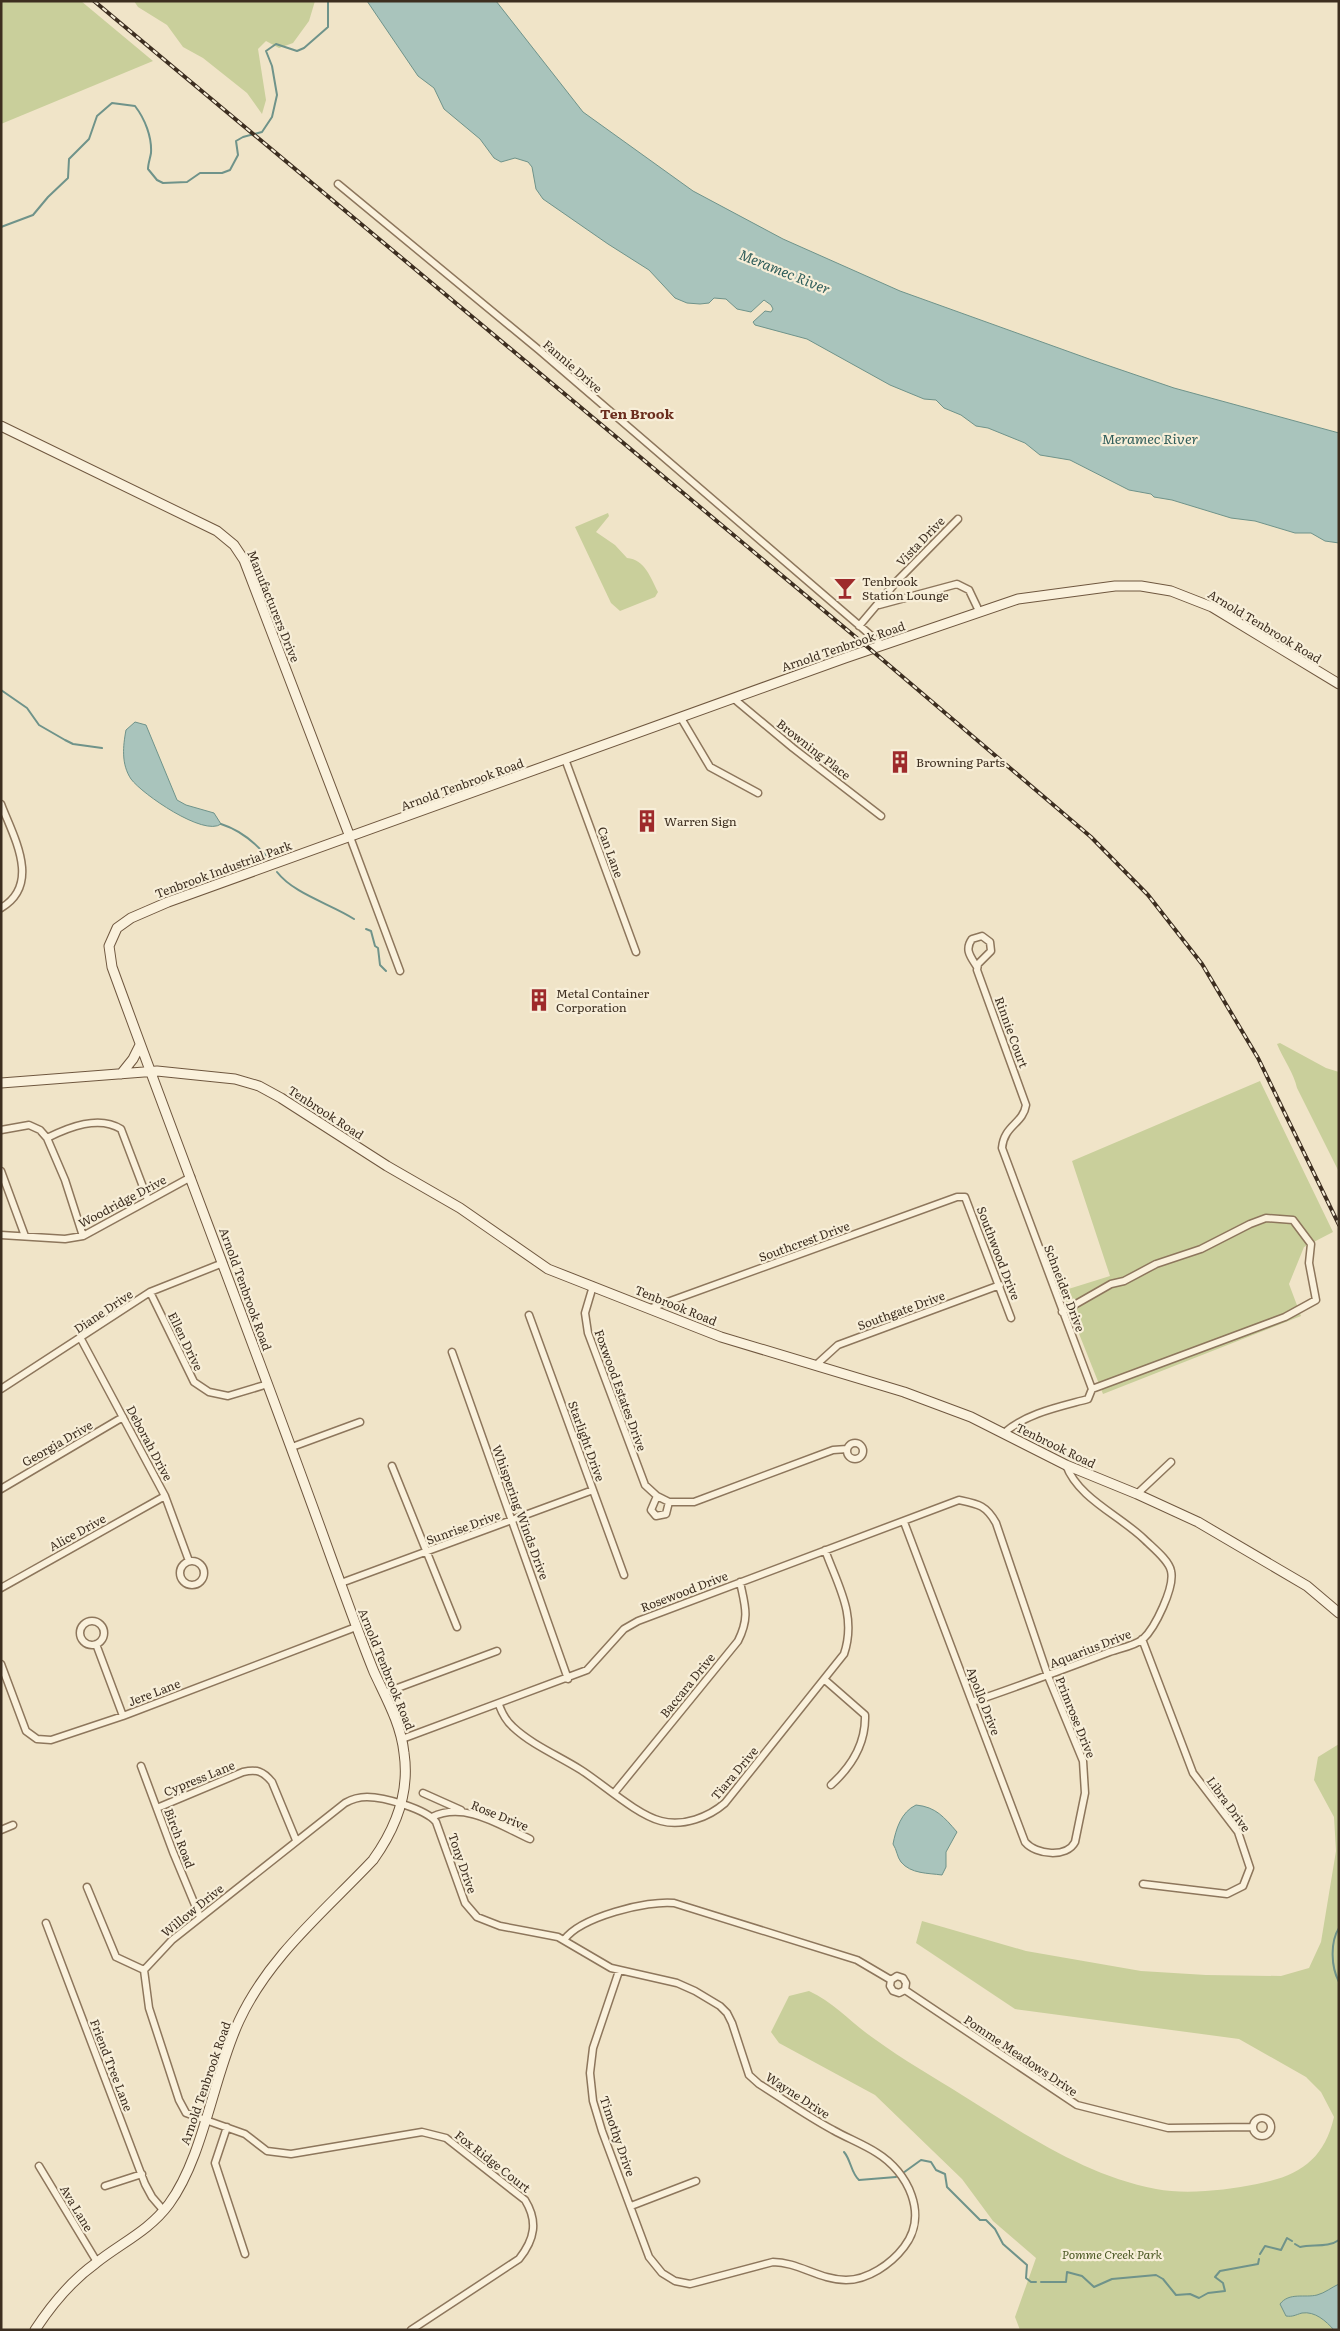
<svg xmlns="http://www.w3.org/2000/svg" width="1340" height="2331" viewBox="0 0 1340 2331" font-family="Literata,serif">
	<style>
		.green { fill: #c9cf9b }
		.water { fill: #a9c4bc; stroke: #6f938a }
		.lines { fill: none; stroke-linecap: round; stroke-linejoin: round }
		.stream { stroke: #6f938a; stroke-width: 2 }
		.street-casing { stroke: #8d765c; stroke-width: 9 }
		.secondary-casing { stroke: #6f573f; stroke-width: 11 }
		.street { stroke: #faf1dc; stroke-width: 6 }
		.secondary { stroke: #faf1dc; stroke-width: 9 }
		.rail-casing { stroke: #3d2e20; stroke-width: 4 }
		.rail { stroke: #f7eed8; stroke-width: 2; stroke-dasharray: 5.5; stroke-linecap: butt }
		.labels { text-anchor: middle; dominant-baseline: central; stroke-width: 4.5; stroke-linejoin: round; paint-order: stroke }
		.street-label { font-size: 12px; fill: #3d2e20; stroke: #f7eed8 }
		.poi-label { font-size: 12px; fill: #3d2e20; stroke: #f7eed8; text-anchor: start }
		.park-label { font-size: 12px; font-style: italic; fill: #4d5a26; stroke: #f7eed8 }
		.water-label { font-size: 14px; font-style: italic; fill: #2f5d5a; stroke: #f7eed8 }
		.neighbourhood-label { font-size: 14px; font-weight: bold; fill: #6b2e1e; stroke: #f7eed8 }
	</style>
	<rect width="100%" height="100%" fill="#f0e4c8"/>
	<path class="green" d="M1,1H81L153,61L1,124Z
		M134,1H315L309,21L293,43L279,48L266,41L258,49L266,100L262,114L247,93L203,58L183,47L167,25L138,7Z
		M608,513L609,516L596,532L615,545L627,558C645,559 651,579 658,592L655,597L620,611L611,603L575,527Z
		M1280,1043L1326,1068L1339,1072V1172L1297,1088C1294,1073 1283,1059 1277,1044Z
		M1260,1081L1333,1232L1304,1247L1289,1284L1301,1316L1103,1394L1062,1291L1110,1276L1072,1161Z
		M1339,1744V2330H1020L1015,2317L1036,2258L993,2221L962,2179L875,2095L779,2043L771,2032L789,1996L809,1991C835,2003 852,2024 876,2040C903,2060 934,2077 962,2095C1023,2133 1084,2175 1156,2189C1187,2195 1226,2190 1257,2184C1299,2176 1324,2160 1334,2117L1321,2092L1306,2077L1239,2039L1015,2009L916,1943L922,1921L1026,1951L1141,1971L1206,1975L1281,1976L1309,1968L1321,1942L1336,1851L1334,1817L1314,1780L1318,1757Z"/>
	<path class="water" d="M367,1H496L583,112L693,191L783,239L900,291L1092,360L1174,388L1339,433V543L1325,541L1311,533H1295L1255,521L1231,518L1172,500L1154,497L1151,494L1129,490L1070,460L1040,455L1025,443L988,428L976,426L961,415L944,408L936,400L924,399L890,385L807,339L755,325L753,322L765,311L771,312L773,309L771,305L764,300L751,312L737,309L726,299L714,298L709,303L700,304L687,303L675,298L649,270L608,244L543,199L536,189L532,167L528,162L515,158L501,162L494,158L480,139L444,109L434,88L418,76Z
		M135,722L146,725L177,800L186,805L214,813L221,824C204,837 142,794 131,779C121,764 123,746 126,730Z
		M916,1805C936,1807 944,1817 957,1832L946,1852V1867L942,1875C928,1873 911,1874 901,1862C897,1857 897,1850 893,1844C896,1829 901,1812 916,1805Z
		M1339,2284V2330H1334C1326,2321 1315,2311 1302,2313C1295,2315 1293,2317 1286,2316L1280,2304C1289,2292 1305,2298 1317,2295C1325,2293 1332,2287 1339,2284Z"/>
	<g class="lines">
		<path class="stream" d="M1,227L33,215L48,197L68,178L69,159L89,139L97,116L112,103L135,106C145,119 152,137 151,153C150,159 148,164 148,169L157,180L163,183L187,182L200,173H222L230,170L238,155L236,141L243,137L262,132L272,117L277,95L272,66L266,51L276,44L297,51L304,48L328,27V1
			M1,690L27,708L39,725L65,740L73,744L102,748
			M221,824C240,830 257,844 270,860
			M277,872C294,894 331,904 354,919
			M366,929L371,931L375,946L378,948L380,965L386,971
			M1339,1928C1330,1942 1331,1967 1339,1982
			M844,2152C851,2160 851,2173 859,2180L896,2177
			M903,2173L921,2160L931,2162L936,2170L945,2174L947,2187L980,2220H986L995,2229L1003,2244L1027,2265L1026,2278L1031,2282H1036
			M1295,2244L1300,2247C1313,2244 1328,2248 1339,2240
			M1260,2254L1265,2246L1281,2250L1287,2238L1292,2241
			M1041,2282H1066L1067,2272L1082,2276L1094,2287L1112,2279L1156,2275L1163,2279L1176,2295L1190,2294L1199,2298L1208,2293L1225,2291L1223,2283L1215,2277L1220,2271L1258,2264L1259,2259"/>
		<defs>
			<path id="street" d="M338,184L539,350L882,645
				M879,605L957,584L969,590L979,611
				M859,626L897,581L958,519
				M733,698L793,748L881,816
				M681,718L710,767L758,793
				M565,759L636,952
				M1,804C13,836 42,884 1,908
				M350,837L400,971
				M977,967C971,957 964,950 972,939L982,936L990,942L991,951L978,964L977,970L1026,1105C1023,1124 1004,1125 1002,1148L1092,1389L1088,1399C1059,1407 1027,1413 1004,1433
				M1,1130L29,1125L40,1130L47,1138L65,1180L83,1236
				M47,1138C69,1127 99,1115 121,1129L148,1200
				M1,1171L25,1236
				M1,1235L65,1239L83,1236L191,1177
				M593,1286L585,1313L588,1333L645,1485L657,1496L669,1502H694L833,1450L847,1449
				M150,1292L194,1382L209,1392L228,1396L268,1384
				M651,1308L957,1197H965L1011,1318
				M1062,1312L1111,1284L1124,1281L1156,1264L1201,1249L1250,1224L1266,1218L1293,1220L1311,1244L1309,1263L1316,1300L1285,1317L1092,1389
				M529,1315L624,1575
				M81,1339L165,1496L189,1561
				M452,1352L568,1679
				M816,1365L838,1345L1000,1285
				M1,1389L150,1292L223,1263
				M847 1451a8 8 0 1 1 16 0a8 8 0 1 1-16 0Z
				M292,1447L360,1422
				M392,1466L457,1627
				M1,1489L123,1417
				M1137,1494L1171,1462
				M657,1496L651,1510L656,1516L666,1514L669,1502
				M180 1573a12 12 0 1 1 24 0a12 12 0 1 1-24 0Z
				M341,1583L593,1490
				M1,1588L165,1496
				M80 1633a12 12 0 1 1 24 0a12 12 0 1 1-24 0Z
				M1142,1639L1193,1773L1238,1832L1250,1868L1243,1886L1227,1894L1143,1884
				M96,1644L123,1716
				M1,1664L26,1731L37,1739L51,1740L123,1716L356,1627
				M825,1680L865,1715C866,1744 852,1766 831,1785
				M384,1693L497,1651
				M972,1702C1017,1687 1062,1670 1107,1653C1117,1649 1135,1646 1143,1639C1155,1628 1175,1587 1171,1571C1169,1560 1152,1547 1144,1539C1119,1515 1078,1498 1066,1465
				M499,1705C502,1713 506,1721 513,1727C532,1745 559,1756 581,1770C603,1784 637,1815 661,1821C683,1827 709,1817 725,1803L844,1654C857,1615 838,1586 825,1550
				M402,1739L587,1670L624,1629L638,1621L959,1500C978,1504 986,1505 996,1523L1048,1676L1083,1761L1085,1793L1075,1842C1067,1858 1036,1855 1025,1842L904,1522
				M141,1766L173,1852L200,1917
				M615,1792L738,1641C750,1617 745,1606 740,1582
				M423,1793L461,1810
				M157,1808L243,1772C257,1769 263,1771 272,1782L296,1840
				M432,1817C465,1801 501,1826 530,1839
				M1,1830L13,1825
				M87,1887L116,1957L144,1970
				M46,1923L145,2184L152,2197L164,2211
				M564,1940C580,1917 648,1900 674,1903L857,1960L891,1980
				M891,1980L897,1976L903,1978L906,1983L905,1990
				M891,1980L890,1986L893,1991L899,1993L905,1990
				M905,1990L1077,2105L1168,2128L1253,2127
				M1253 2127a9 9 0 1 1 18 0a9 9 0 1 1-18 0Z
				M227,2127L215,2163L245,2254
				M39,2166L97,2262
				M105,2186L142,2174
				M631,2206L696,2181
				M411,2330L519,2259C535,2239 538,2221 525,2200L446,2138L422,2132L291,2154L267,2151L245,2134L186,2113L179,2100L149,2008L144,1970L172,1940L345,1803C352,1799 359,1797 367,1797C384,1797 426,1809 436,1822L465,1903L477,1917L500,1926L558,1937L611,1968L677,1983L695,1991L720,2006L727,2013L732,2023L749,2075L759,2084C783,2099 807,2116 833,2130C847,2138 863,2144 877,2153C908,2172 929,2215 904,2247C891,2264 868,2280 846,2280C820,2280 798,2262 773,2262L690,2284L675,2281L662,2273L649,2257L602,2131L593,2101L590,2073L593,2048L619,1971"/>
			<path id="secondary" d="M1,426L217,531L234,545L244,560L350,837
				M121,1074L133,1059L140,1045
				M1,1083L157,1071L235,1079L259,1086L281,1098L387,1166L460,1208L548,1269L721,1337L904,1392L971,1417L1066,1465L1137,1494L1198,1522L1307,1586L1339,1613
				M35,2330C52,2304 71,2281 96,2263C121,2243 149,2231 169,2204C204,2156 213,2077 239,2021C269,1956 325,1911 373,1860C396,1828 410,1793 404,1753C401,1724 386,1698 374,1672C359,1635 346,1598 332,1560C261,1362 184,1165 112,967L109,946L117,928L131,918L168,902L845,658L1018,599L1115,586H1141L1171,591L1212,607L1339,684"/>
		</defs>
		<use href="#street" class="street-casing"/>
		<use href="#secondary" class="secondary-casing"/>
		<use href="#street" class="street"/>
		<use href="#secondary" class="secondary"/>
		<defs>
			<path id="rail" d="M94,1L870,649L1091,837L1148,895L1202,964L1258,1058L1339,1225"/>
		</defs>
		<use href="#rail" class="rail-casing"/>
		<use href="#rail" class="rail"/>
	</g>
	<defs>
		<symbol id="bar-bare" viewBox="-9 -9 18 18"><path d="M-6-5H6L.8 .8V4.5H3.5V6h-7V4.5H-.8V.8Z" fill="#9e2a2b" stroke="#f7eed8" stroke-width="2.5" paint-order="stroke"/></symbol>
		<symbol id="building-bare" viewBox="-9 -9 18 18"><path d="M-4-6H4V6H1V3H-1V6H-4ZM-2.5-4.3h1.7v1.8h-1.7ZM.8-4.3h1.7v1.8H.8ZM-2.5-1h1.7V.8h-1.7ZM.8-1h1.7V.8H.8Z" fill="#9e2a2b" stroke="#f7eed8" stroke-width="2.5" paint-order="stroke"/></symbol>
	</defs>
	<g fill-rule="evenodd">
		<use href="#bar-bare" x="829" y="572" width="32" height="32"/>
		<use href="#building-bare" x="884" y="746" width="32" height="32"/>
		<use href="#building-bare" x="631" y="805" width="32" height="32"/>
		<use href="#building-bare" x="523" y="984" width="32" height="32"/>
	</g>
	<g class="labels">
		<g class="street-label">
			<text transform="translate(573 366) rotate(41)">Fannie Drive</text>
			<text transform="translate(920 541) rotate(-46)">Vista Drive</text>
			<text transform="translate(274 606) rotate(68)">Manufacturers Drive</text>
			<text transform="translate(1265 626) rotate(31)">Arnold Tenbrook Road</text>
			<text transform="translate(843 646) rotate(-19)">Arnold Tenbrook Road</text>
			<text transform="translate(814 749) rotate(38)">Browning Place</text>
			<text transform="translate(462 784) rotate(-20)">Arnold Tenbrook Road</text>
			<text transform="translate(611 852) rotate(70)">Can Lane</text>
			<text transform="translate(223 869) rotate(-20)">Tenbrook Industrial Park</text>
			<text transform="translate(1012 1032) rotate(70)">Rinnie Court</text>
			<text transform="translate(326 1112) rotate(33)">Tenbrook Road</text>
			<text transform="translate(122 1201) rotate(-28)">Woodridge Drive</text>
			<text transform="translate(804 1241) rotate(-20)">Southcrest Drive</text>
			<text transform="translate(999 1253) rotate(69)">Southwood Drive</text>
			<text transform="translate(1065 1288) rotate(69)">Schneider Drive</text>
			<text transform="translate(246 1289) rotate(70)">Arnold Tenbrook Road</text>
			<text transform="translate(676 1305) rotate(22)">Tenbrook Road</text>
			<text transform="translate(901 1310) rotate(-20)">Southgate Drive</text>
			<text transform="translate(103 1311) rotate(-34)">Diane Drive</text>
			<text transform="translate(186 1341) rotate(64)">Ellen Drive</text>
			<text transform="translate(621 1390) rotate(70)">Foxwood Estates Drive</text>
			<text transform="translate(587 1441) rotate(70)">Starlight Drive</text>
			<text transform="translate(57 1443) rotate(-30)">Georgia Drive</text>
			<text transform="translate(150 1443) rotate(62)">Deborah Drive</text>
			<text transform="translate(1056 1445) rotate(26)">Tenbrook Road</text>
			<text transform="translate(521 1512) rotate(70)">Whispering Winds Drive</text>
			<text transform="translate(463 1527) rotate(-20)">Sunrise Drive</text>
			<text transform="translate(77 1532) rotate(-29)">Alice Drive</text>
			<text transform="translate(684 1591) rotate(-21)">Rosewood Drive</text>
			<text transform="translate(1090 1648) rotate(-21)">Aquarius Drive</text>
			<text transform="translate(387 1669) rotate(68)">Arnold Tenbrook Road</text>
			<text transform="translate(687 1685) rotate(-51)">Baccara Drive</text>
			<text transform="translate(154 1692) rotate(-21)">Jere Lane</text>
			<text transform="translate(984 1701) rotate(69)">Apollo Drive</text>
			<text transform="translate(1076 1717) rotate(68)">Primrose Drive</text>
			<text transform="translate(734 1773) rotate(-50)">Tiara Drive</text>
			<text transform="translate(199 1778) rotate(-22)">Cypress Lane</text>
			<text transform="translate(1229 1804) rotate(54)">Libra Drive</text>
			<text transform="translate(500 1815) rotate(22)">Rose Drive</text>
			<text transform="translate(180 1838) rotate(69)">Birch Road</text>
			<text transform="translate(463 1863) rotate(71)">Tony Drive</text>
			<text transform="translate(192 1910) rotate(-39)">Willow Drive</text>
			<text transform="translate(1021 2055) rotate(34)">Pomme Meadows Drive</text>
			<text transform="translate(112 2065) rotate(69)">Friend Tree Lane</text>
			<text transform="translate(205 2083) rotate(-71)">Arnold Tenbrook Road</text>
			<text transform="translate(798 2095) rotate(33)">Wayne Drive</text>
			<text transform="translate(618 2136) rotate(71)">Timothy Drive</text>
			<text transform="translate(493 2161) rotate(38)">Fox Ridge Court</text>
			<text transform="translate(77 2208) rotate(59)">Ava Lane</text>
		</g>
		<g class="poi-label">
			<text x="862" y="581">Tenbrook<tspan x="862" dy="14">Station Lounge</tspan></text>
			<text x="916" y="762">Browning Parts</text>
			<text x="664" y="821">Warren Sign</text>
			<text x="556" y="993">Metal Container<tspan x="556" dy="14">Corporation</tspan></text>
		</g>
		<g class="park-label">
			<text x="1112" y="2254">Pomme Creek Park</text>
		</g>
		<g class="water-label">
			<text transform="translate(785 271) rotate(22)">Meramec River</text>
			<text x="1150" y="438">Meramec River</text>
		</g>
		<g class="neighbourhood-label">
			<text x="637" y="413">Ten Brook</text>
		</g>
	</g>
	<rect width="1340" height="2331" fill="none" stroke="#3d2e20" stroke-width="5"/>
</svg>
